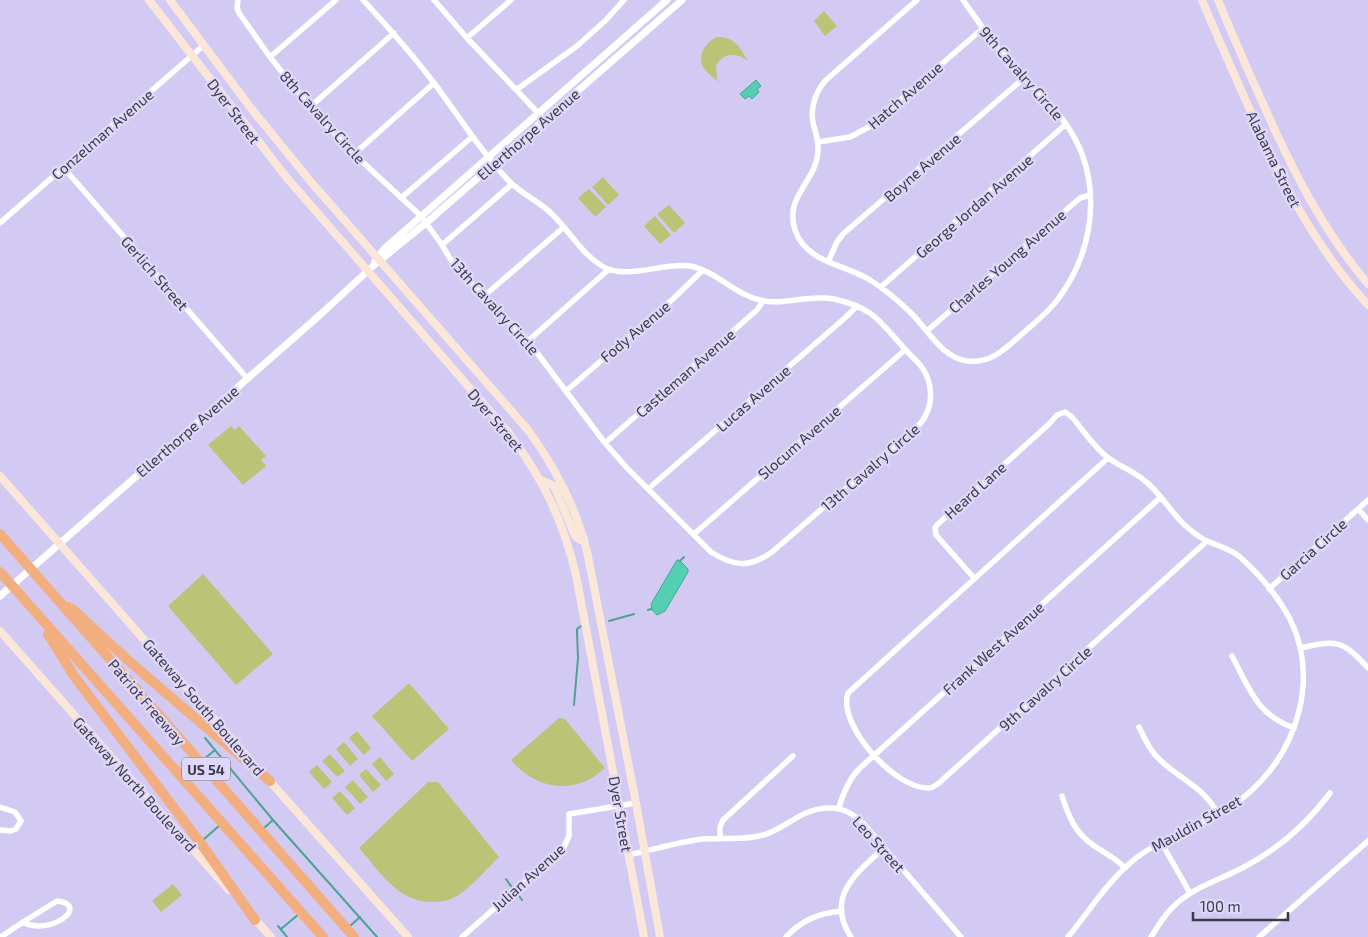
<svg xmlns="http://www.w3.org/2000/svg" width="1368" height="937" viewBox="0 0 1368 937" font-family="'Exo 2',sans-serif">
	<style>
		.green { fill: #bac476 }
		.water { fill: #53cfb2; stroke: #4ca293 }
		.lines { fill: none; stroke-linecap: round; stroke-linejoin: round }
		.stream { stroke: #4ca293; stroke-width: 2 }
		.minor { stroke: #fff; stroke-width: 5.5 }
		.tertiary { stroke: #fff; stroke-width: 7 }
		.secondary { stroke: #fbe7d9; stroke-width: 8 }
		.motorway { stroke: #f2ae7f; stroke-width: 10 }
		.labels { text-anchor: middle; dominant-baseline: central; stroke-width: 4.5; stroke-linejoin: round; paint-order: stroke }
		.shield { fill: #dfd8fa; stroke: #6e697f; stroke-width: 1 }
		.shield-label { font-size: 14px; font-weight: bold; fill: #3d3a4a }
		.street-label { font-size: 15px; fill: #3d3a4a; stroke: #dfd8fa }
	</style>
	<rect width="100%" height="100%" fill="#d3caf4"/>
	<path class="green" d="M824,11L837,26L825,36L814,21Z
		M717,37C736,37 739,47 748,61C735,52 724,52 716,66L717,79L721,84C715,79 707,73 703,67C697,54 706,42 717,37Z
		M603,177L619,195L608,205L592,187Z
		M589,189L606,207L595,217L578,198Z
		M669,205L685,223L674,233L657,214Z
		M655,216L671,235L660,244L644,226Z
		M231,426L235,430L239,426L266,456L261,460L266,466L243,485L208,445Z
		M203,574L273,654L236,685L168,606Z
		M409,683L449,729L412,761L372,716Z
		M559,718L565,719L605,768C575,796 536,790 511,760Z
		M357,731L371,748L364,755L349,738Z
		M344,742L358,759L350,766L336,749Z
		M330,754L345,771L337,777L322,761Z
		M380,757L394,774L386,781L372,764Z
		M317,765L332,782L324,789L309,772Z
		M366,769L381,785L373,792L359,775Z
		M353,780L368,797L360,804L345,787Z
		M428,782H438L499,857C487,869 474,884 460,894C453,899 443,902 434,902C398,903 380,872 359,848Z
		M340,791L355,808L347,815L332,798Z
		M173,884L182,895L161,912L152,901Z"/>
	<path class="water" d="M756,80L761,86L757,89L759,92L752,99L749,96L745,99L740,94Z
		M677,560H679L688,569V572L665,611L657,615L652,610L651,604Z"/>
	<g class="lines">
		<path class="stream" d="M680,561L684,557
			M648,610L651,609
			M609,621L634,614
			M574,705L578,658L577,632V629L581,626
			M205,738L273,820L377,937
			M204,759L215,750
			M264,828L273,820
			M203,840L220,825
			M506,879L513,889
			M516,892L522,900
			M278,926L287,937
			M349,927L360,917
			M281,929L299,914"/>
		<path class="minor" d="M238,0L237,8L239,13L270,57L310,107L354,154L421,216L442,245L454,265L528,341L605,443L627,468L711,552C735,567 749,568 772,552L920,424C934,407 934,384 921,366C916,360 910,355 905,349C879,321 874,308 834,299C809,294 784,306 760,300C734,294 716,271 690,266C663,262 625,281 602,266C581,253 570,232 554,216C541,202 523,195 510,182C481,152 459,116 434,83C412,54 388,27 363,0
			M434,0L467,38L541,116
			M917,0L826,80C816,91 810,107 813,123C816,133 819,142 818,152C816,182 784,196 795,230C806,263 845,264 870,280C886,290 900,302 913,315C929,332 942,357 967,361C991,364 1005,349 1022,334C1034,323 1048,313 1058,299C1089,258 1100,203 1082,154C1074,133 1060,114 1044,98C1038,91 1030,85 1023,77C1000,53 982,27 963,0
			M467,38L511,0
			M270,57L336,0
			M516,90L577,46L606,20L624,0
			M310,107L394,33
			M818,142L850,137L869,127L982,29
			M354,154L434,83
			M63,167L247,378
			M401,198L472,137
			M0,223L204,45
			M442,245L512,184
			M828,262L837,242L843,234L1024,78
			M881,287L1066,124
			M484,296L564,227
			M927,331L1080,198L1090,195
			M528,341L608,270
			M566,391L673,299L703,270
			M605,443L757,310L763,301
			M1108,458L848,693C837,725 896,790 929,788C933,788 936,785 939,783L1207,541
			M648,489L846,317L857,306
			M1368,500L1358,509L1368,520
			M694,534L905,350
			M974,578L936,535L935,528L937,525L1049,424L1057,415L1065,412L1072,417C1083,430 1096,450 1110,459C1121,467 1135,472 1145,481C1162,494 1171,514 1188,528C1194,533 1200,538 1207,541C1218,546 1231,549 1240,557C1259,574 1278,597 1290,619C1319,678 1298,748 1251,791C1220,819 1178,830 1143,853C1111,875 1092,908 1068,937
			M1269,589L1358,509
			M1300,648C1336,640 1342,639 1368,668
			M1232,656C1249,688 1257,715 1294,728
			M1139,727C1145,739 1150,751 1160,760C1181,780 1204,787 1218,814
			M1062,796C1068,815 1075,833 1093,845C1104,853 1115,857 1125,868
			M0,807L15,812L21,821L16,829L10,831L0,830
			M839,808C843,793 849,779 860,768L1161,497
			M720,839V827L723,820L793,756
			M1161,842L1190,893
			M628,855C653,850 677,842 703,839C724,837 743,841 763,835C788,828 800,808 830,808C844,808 853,814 863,823L961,937
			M57,901C91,905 50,937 23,922Z
			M1,937L23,922
			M462,937L564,847L569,836V814L636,803
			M786,937C802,920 819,913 842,911
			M851,937C825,897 856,873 884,848
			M1151,937C1158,926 1164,915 1174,906C1193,887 1220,880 1244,867C1278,849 1307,824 1330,793
			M1259,937L1368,841"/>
		<path class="tertiary" d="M375,261L384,249L667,0
			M0,596L321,314L373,266L426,223L682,0"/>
		<path class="secondary" d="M149,0L287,178L508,432C542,477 563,520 576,575L644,937
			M170,0L250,107L311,182L528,430C555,467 576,507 587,551L636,803L660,937
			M1202,0C1216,34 1231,67 1246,101C1279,176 1312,244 1368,305
			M1218,0C1233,36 1248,71 1264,106C1292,169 1323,231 1368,284
			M0,476L250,760
			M541,480L554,486L575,536L580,540L584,539
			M0,631L229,890
			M266,777L408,937
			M252,916L271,937"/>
		<path class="motorway" d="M0,534L354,937
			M0,572L323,937
			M68,607L74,610C136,670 204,725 270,781
			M48,634L74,676L202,845L255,920"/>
	</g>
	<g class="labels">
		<rect class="shield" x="182" y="757.5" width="48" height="23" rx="4"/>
		<g class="shield-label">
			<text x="206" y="769">US 54</text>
		</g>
		<g class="street-label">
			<text transform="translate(1022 73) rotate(49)">9th Cavalry Circle</text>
			<text transform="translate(905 95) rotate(-41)">Hatch Avenue</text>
			<text transform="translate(234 111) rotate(53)">Dyer Street</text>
			<text transform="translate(323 117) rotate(48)">8th Cavalry Circle</text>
			<text transform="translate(102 134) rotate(-41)">Conzelman Avenue</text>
			<text transform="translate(528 134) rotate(-41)">Ellerthorpe Avenue</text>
			<text transform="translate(1274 159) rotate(64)">Alabama Street</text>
			<text transform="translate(922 167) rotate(-41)">Boyne Avenue</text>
			<text transform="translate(974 206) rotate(-41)">George Jordan Avenue</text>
			<text transform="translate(1007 261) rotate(-41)">Charles Young Avenue</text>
			<text transform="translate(155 273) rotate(49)">Gerlich Street</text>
			<text transform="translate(495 306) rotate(48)">13th Cavalry Circle</text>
			<text transform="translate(635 331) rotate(-40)">Fody Avenue</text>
			<text transform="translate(685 373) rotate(-41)">Castleman Avenue</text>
			<text transform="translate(753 398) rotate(-41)">Lucas Avenue</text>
			<text transform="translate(496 420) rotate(50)">Dyer Street</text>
			<text transform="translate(187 431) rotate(-41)">Ellerthorpe Avenue</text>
			<text transform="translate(799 442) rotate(-41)">Slocum Avenue</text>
			<text transform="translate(870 467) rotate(-41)">13th Cavalry Circle</text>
			<text transform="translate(975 490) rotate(-42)">Heard Lane</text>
			<text transform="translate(1313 549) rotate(-42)">Garcia Circle</text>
			<text transform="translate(993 648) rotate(-42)">Frank West Avenue</text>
			<text transform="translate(1045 688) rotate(-42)">9th Cavalry Circle</text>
			<text transform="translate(147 702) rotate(49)">Patriot Freeway</text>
			<text transform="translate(204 707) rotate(49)">Gateway South Boulevard</text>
			<text transform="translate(135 784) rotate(48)">Gateway North Boulevard</text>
			<text transform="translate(621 814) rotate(80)">Dyer Street</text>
			<text transform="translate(1196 823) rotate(-29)">Mauldin Street</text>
			<text transform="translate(879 844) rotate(48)">Leo Street</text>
			<text transform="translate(528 877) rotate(-42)">Julian Avenue</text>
		</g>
	</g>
	<path d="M1193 912v8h95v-8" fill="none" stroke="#3d3a4a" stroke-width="2.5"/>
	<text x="1200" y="912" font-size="15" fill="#3d3a4a" stroke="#dfd8fa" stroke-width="4" paint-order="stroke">100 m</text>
</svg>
